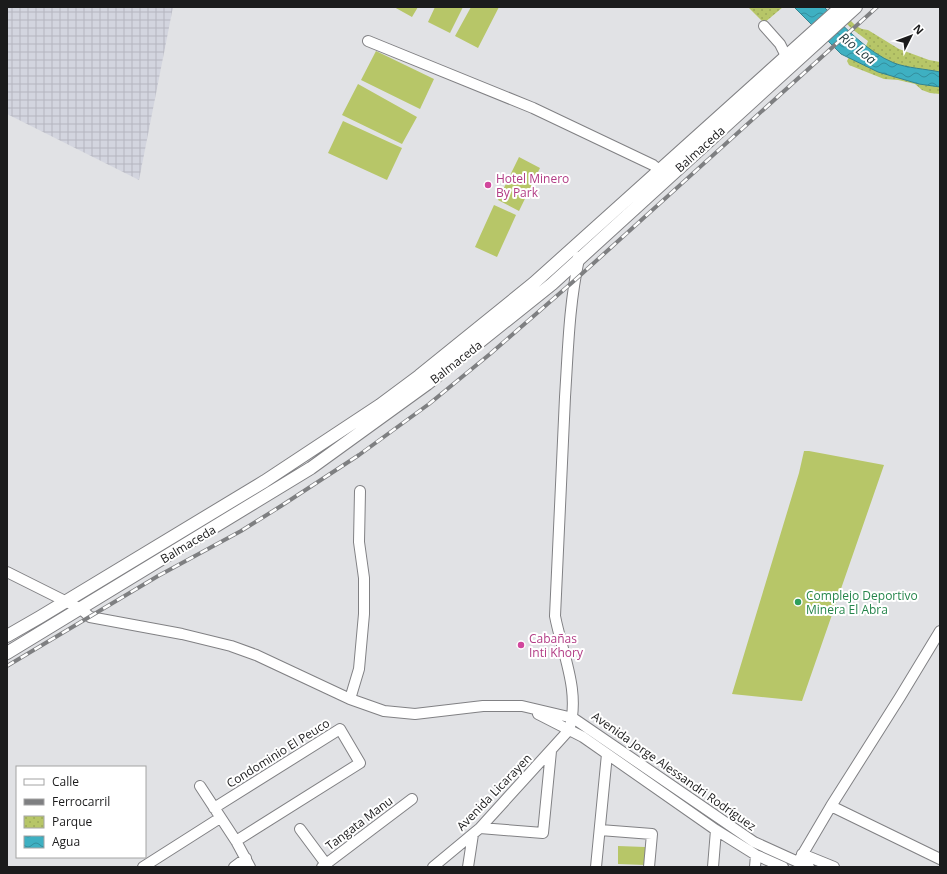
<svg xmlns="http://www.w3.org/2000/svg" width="947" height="874" viewBox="0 0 947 874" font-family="'Open Sans',sans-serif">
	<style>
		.industrial { fill: url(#industrial-grid) }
		.park { fill: url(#park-dots) }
		.pitch { fill: #b7c668 }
		.water { fill: url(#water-waves); stroke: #348390 }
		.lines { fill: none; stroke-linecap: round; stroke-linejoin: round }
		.minor-casing { stroke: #818184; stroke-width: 12 }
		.major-casing { stroke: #818184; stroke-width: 14 }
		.minor { stroke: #fff; stroke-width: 10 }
		.major { stroke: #fff; stroke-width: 12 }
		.rail-casing { stroke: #7e7f81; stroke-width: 4 }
		.rail { stroke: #fff; stroke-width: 2.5; stroke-dasharray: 8; stroke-linecap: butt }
		.hotel-dot { fill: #d1479c; stroke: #fff; stroke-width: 1.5 }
		.leisure-dot { fill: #2e9e5b; stroke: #fff; stroke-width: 1.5 }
		.labels { text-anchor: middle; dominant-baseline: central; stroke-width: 4; stroke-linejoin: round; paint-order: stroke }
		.street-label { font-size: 12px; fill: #1b1b1c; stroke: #fff }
		.hotel-label { font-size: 12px; fill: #b23c85; stroke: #fff; text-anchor: start }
		.leisure-label { font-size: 12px; fill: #27864d; stroke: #fff; text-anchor: start }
		.water-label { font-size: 13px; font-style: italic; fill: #1a3337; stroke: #fff }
	</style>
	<defs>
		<pattern id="industrial-grid" width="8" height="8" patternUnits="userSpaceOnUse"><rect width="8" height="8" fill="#d3d5df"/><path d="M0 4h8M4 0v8" fill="none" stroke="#b5b6bf"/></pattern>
		<pattern id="park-dots" width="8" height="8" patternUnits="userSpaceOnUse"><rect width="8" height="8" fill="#b7c668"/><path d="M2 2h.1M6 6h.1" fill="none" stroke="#9daa5a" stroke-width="1.8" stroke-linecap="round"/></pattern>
		<pattern id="water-waves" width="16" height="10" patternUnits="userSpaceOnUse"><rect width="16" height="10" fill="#3eb0c2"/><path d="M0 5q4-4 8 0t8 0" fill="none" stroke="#338e9d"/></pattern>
	</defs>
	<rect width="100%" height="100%" fill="#e1e2e5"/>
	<path class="industrial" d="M7,7H173L139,180L7,114Z"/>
	<path class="park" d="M748,7H783L764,23Z
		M830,7H837L856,26L862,29L868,30L899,49L929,60L940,62V94L930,93L922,90L915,84L898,80L884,79L849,65L847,61L849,57L866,46L868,41L852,29Z"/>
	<path class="pitch" d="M394,7H418L412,17Z
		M435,7H463L450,33L428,22Z
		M471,7H499L478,48L455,36Z
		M376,51L434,79L420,109L361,80Z
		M358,84L417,117L402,144L342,115Z
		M343,121L402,148L387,180L328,153Z
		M519,157L540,168L519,211L498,200Z
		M494,205L516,215L497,257L475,247Z
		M804,451H809L884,465L802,701L732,694L799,473Z
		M618,846L645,847V865L618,864Z"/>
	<path class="water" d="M794,7H824C845,27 867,52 894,63C907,68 926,69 940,72V87L919,84L878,72L841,54Z"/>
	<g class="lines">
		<defs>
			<path id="minor" d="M764,26L780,44L786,56
				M368,41L533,108L653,165L659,170
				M7,572L81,609L90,617L182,634L231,646L256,655L350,699L384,711L415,714L483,706H522L573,718L754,842L809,867
				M350,699L359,669L364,614V578L359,542L360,491
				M538,714L583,737L716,830L756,855L783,867
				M200,786L236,841L250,867
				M831,806L940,859
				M214,808L340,729L360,763L236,841
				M480,828L543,833L551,751
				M300,829L326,864
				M600,830L652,834L649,867
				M802,854L834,867
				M798,862L831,806L900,697L940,631
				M143,867L220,818
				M234,867L246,858
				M322,867L412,799
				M433,867L480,828L569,730C581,692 562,653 555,616C558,543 561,470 565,397C568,351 569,304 579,259L578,257
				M468,867L473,834
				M596,867L607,754
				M713,867L716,830
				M755,867L756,855"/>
			<path id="major" d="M7,636L40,617L265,481L380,405L419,376L534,283L841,7
				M7,653L311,468L427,384L552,284L856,7"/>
		</defs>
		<use href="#minor" class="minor-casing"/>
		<use href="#major" class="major-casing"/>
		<use href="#minor" class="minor"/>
		<use href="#major" class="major"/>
		<defs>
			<path id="rail" d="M7,666L158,576L241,531L281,506L359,455L429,404L490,354L575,280L877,7"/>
		</defs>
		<use href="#rail" class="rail-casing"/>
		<use href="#rail" class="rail"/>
	</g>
	<g class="hotel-dot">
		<circle cx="488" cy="185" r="4"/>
		<circle cx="521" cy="645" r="4"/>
	</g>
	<circle class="leisure-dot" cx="798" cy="602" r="4"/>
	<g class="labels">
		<g class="street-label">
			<text transform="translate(700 149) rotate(-42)">Balmaceda</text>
			<text transform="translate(456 362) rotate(-38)">Balmaceda</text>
			<text transform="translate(188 544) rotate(-31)">Balmaceda</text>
			<text transform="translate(278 753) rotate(-32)">Condominio El Peuco</text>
			<text transform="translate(674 771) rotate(35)">Avenida Jorge Alessandri Rodríguez</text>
			<text transform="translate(494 792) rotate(-46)">Avenida Licarayen</text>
			<text transform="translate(359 823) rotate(-37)">Tangata Manu</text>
		</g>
		<g class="hotel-label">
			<text x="496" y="178">Hotel Minero<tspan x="496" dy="14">By Park</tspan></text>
			<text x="529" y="638">Cabañas<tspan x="529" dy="14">Inti Khory</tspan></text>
		</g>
		<g class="leisure-label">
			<text x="806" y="595">Complejo Deportivo<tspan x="806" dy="14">Minera El Abra</tspan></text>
		</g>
		<g class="water-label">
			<text transform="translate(858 48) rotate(38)">Río Loa</text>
		</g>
	</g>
	<rect width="947" height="874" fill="none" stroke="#1b1b1c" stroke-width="16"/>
	<rect x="16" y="766" width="130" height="92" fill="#ffffff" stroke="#a4a4a4"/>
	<rect x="24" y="779" width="20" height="6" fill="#ffffff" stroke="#a4a4a4"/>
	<text x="52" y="786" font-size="12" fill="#1b1b1c">Calle</text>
	<rect x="24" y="799" width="20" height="6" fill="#7e7f81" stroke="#a4a4a4"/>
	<text x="52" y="806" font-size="12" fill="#1b1b1c">Ferrocarril</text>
	<rect x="24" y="816" width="20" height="12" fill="url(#park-dots)" stroke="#a4a4a4"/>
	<text x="52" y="826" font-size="12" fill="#1b1b1c">Parque</text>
	<rect x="24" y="836" width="20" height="12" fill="url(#water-waves)" stroke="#a4a4a4"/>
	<text x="52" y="846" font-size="12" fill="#1b1b1c">Agua</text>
	<g transform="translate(911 36) rotate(48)" stroke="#ffffff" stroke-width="3" paint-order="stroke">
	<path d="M0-3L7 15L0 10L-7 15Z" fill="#1b1b1c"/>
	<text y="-6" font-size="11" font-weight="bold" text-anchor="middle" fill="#1b1b1c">N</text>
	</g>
</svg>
